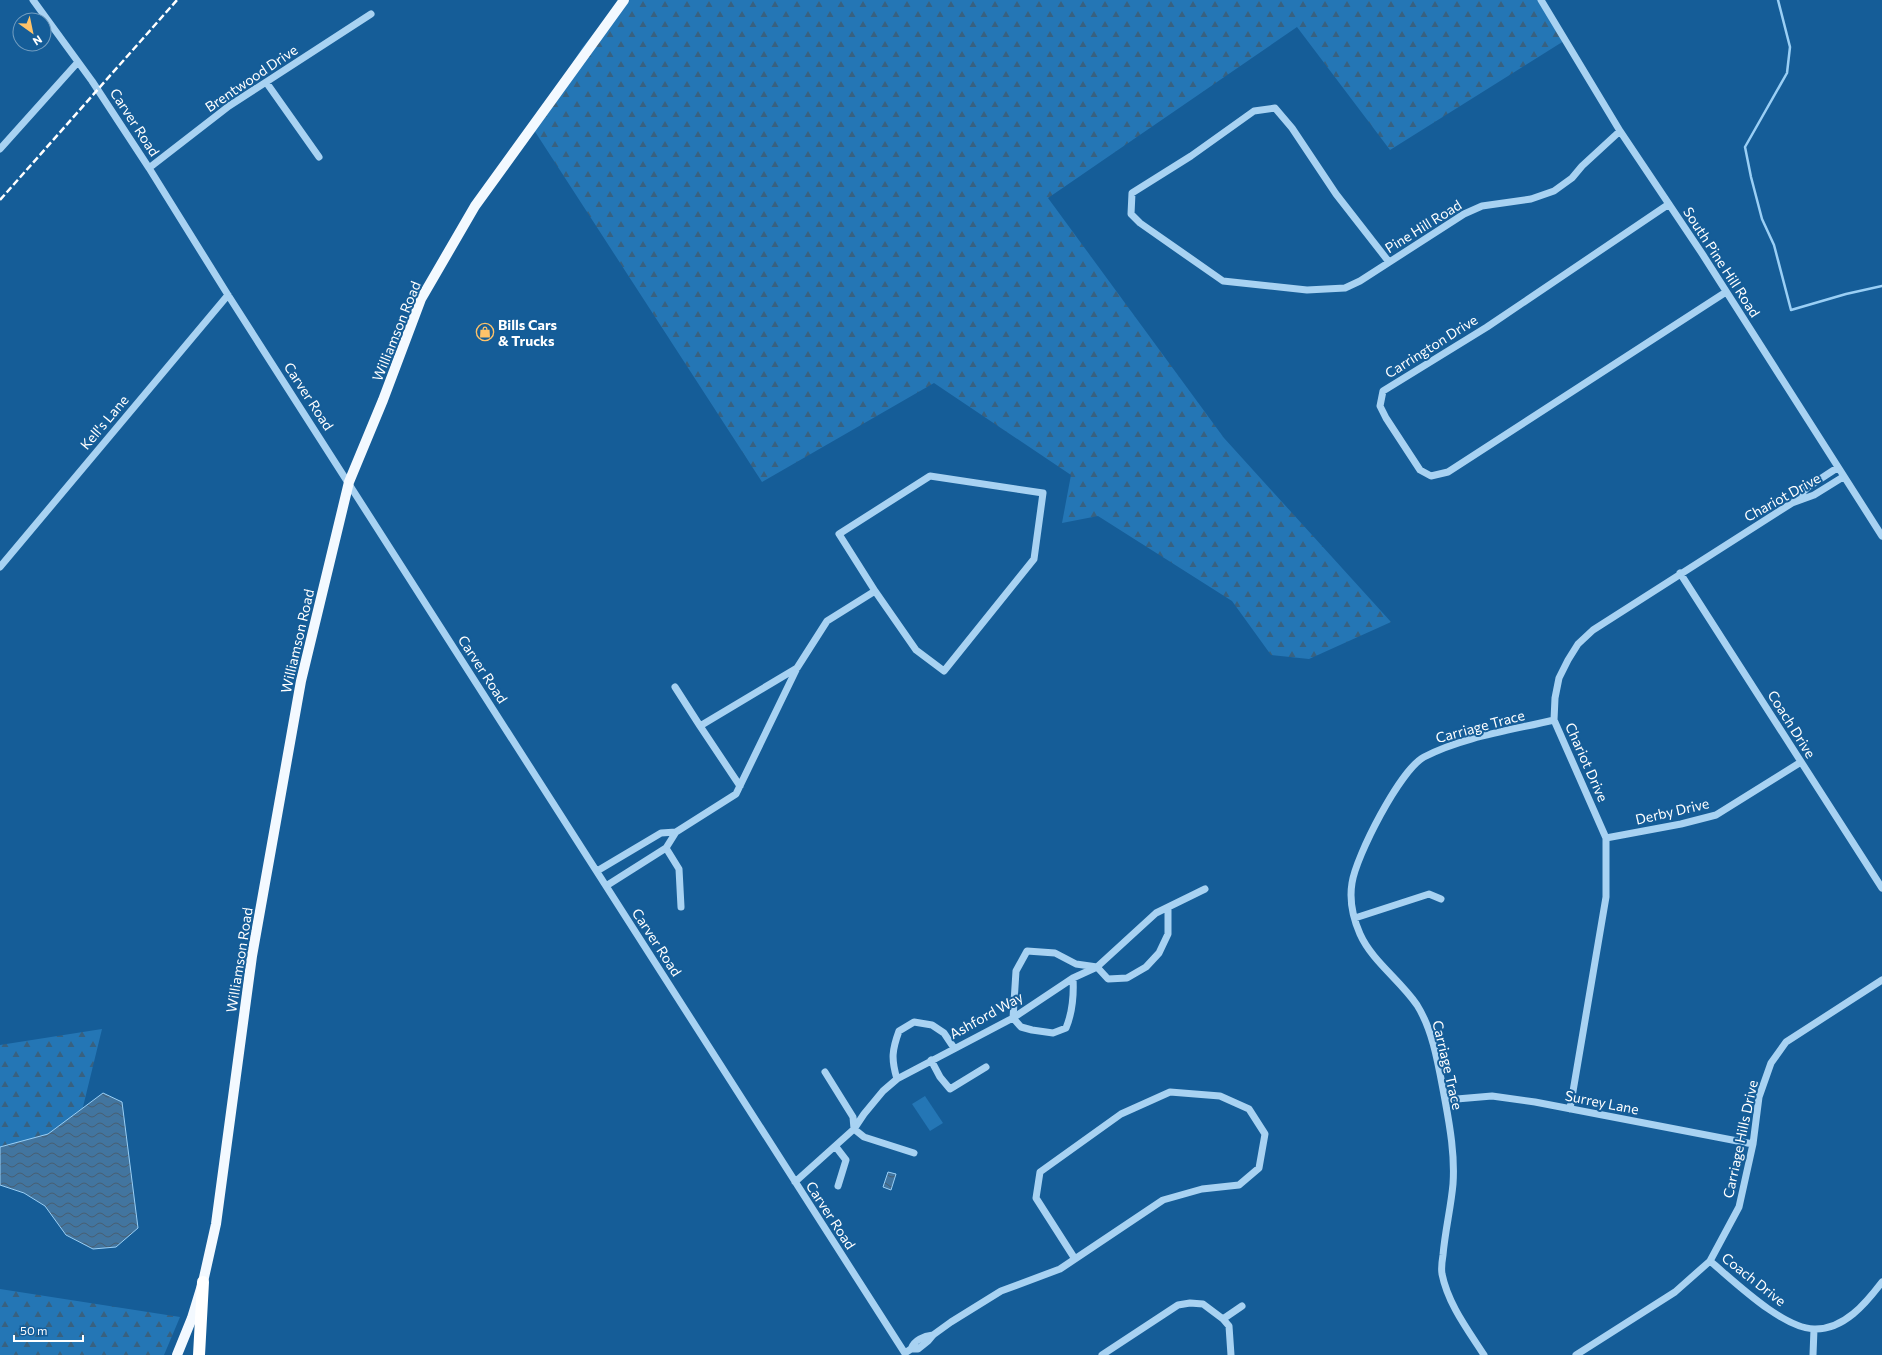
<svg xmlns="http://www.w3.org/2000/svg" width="1882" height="1355" viewBox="0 0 1882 1355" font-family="Commissioner,sans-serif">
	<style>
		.grass { fill: #2476b5 }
		.forest { fill: url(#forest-firs) }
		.water { fill: url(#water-waves); stroke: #9acff5 }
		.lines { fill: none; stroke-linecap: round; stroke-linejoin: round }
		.stream { stroke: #9acff5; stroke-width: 2.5 }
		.minor { stroke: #a8d2f2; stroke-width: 7 }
		.major { stroke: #f3f9ff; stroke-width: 10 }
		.highway { stroke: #fff; stroke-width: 12 }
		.rail { stroke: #fff; stroke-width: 2.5; stroke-dasharray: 7 3; stroke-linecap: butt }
		.labels { text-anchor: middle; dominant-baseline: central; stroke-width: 4; stroke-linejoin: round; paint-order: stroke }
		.street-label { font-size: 14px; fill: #fff; stroke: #155d98 }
		.poi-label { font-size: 14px; font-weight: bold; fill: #fff; stroke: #155d98; text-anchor: start }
	</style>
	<defs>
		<pattern id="forest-firs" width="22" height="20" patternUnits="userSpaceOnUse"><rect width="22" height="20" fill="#2476b5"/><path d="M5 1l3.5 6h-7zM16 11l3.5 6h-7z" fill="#386180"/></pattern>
		<pattern id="water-waves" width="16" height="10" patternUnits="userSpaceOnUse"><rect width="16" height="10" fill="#42759f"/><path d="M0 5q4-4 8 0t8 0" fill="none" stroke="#485e71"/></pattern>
	</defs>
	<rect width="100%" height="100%" fill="#155d98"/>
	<path class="grass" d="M925,1096L943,1123L930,1131L912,1104Z"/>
	<path class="forest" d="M621,0H1541L1567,39L1390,150L1297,27L1048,198L1224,438L1391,622L1309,659L1271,655L1232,601L1098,516L1062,523L1071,475L934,383L762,482L532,127L582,48Z
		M102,1029L72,1152L0,1151V1045Z
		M0,1289L180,1317L164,1355H0Z"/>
	<path class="water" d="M103,1093L122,1102L138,1228L116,1247L93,1249L66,1235L45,1206L24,1193L0,1185V1147L48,1134Z
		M888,1172L896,1174L891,1190L883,1187Z"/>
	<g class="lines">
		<path class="stream" d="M1778,0L1790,47L1787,73L1745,147L1751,177L1762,219L1774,245L1791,310L1846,294L1882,286"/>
		<path class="minor" d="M33,0L92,81L149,168L228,295L906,1355
			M1541,0L1620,131L1703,255L1882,536
			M266,82L319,157
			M0,149L78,62
			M149,168L229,106L371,14
			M1669,204L1487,327L1383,391L1380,406L1386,418L1420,470L1431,476L1448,472L1726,292
			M1389,262L1336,194L1292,128L1275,108L1254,111L1191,156L1132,193L1131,214L1140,223L1223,281L1307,290L1345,288L1360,281L1464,214L1482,206L1531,199L1554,191L1572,178L1582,166L1620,131
			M1795,500L1808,487L1837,468
			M0,567L228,295
			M1680,573L1882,888
			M675,687L700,726
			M740,786L700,726L797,668
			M1606,838L1681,824L1716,815L1801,762
			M666,848L679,869L681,907
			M597,871L661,833L676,832
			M606,886L666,848L676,832L736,794L797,668L827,621L875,591L839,534L930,476L1043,493L1034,559L944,671L916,650L875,591
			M1355,918L1429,894L1441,899
			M1073,978C1074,996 1073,1011 1066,1028L1053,1033L1032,1030L1021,1027L1013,1018L1016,971L1027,951L1055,953L1076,964L1097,967L1108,979L1127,978L1146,967L1159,953L1168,934V908
			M931,1060L940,1077L950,1089L986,1067
			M825,1072L853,1117L854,1129L864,1137L914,1153
			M897,1079C891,1059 892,1050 899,1031L914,1022L932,1025L944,1033L954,1048
			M1445,1100L1492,1096L1535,1102L1753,1144
			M1570,1109L1606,897V838L1554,720L1555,698L1559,678L1568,660L1578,644L1593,630L1792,503L1814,495L1843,477
			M836,1147L846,1160L838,1186
			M795,1182L854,1129L864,1114L883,1091L897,1079L1013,1018L1073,978L1097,967L1156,913L1205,889
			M1710,1261C1734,1281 1782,1328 1814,1329C1844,1330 1866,1303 1882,1282
			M1223,1319L1242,1306
			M911,1349C914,1340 924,1336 933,1335
			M905,1353L911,1349H918L928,1341L933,1335L951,1322L1001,1291L1060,1269L1163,1200L1202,1189L1239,1185L1259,1168L1265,1134L1249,1109L1220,1096L1170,1092L1121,1114L1040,1172L1036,1198L1075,1259
			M1102,1355L1178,1305L1190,1303L1203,1304L1223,1319L1229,1326L1231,1355
			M1484,1355C1468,1330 1448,1304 1442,1274C1441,1268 1442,1261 1443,1255C1445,1231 1451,1207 1453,1184C1455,1156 1450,1127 1445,1100C1439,1069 1434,1032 1417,1005C1400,980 1372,961 1360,934C1353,918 1349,901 1352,883C1356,856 1400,770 1424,757C1462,737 1512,730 1554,720
			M1576,1355L1675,1292L1710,1261L1739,1207L1753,1144L1759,1097L1771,1063L1786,1042L1882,980
			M1813,1355L1814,1329"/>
		<path class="major" d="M177,1355L192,1318L203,1282L216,1224L252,956L301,681L349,482L383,400L421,299L475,206L624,0"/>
		<path class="highway" d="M199,1355L203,1282"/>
		<path class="rail" d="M0,200L177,0"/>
	</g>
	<defs>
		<symbol id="shop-ring" viewBox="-11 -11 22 22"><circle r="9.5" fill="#155d98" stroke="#ffc369" stroke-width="1.5"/><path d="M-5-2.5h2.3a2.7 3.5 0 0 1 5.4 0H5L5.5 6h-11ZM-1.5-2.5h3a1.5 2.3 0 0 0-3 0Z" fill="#ffc369"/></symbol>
	</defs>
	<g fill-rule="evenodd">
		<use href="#shop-ring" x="475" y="322" width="20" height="20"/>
	</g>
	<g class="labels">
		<g class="street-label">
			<text transform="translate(251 78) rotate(-34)">Brentwood Drive</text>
			<text transform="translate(135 122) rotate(57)">Carver Road</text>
			<text transform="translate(1423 226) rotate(-32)">Pine Hill Road</text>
			<text transform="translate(1722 262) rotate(57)">South Pine Hill Road</text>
			<text transform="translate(396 331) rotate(-68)">Williamson Road</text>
			<text transform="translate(1431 346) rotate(-32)">Carrington Drive</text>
			<text transform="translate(309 396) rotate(57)">Carver Road</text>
			<text transform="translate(104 422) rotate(-50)">Kell's Lane</text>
			<text transform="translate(1782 497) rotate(-29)">Chariot Drive</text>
			<text transform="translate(297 641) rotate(-77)">Williamson Road</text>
			<text transform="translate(483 669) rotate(57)">Carver Road</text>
			<text transform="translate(1792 724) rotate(58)">Coach Drive</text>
			<text transform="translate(1480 726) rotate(-15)">Carriage Trace</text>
			<text transform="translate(1587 762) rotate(66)">Chariot Drive</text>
			<text transform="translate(1672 811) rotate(-13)">Derby Drive</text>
			<text transform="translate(657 942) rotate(57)">Carver Road</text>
			<text transform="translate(239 960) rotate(-81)">Williamson Road</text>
			<text transform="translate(986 1015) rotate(-29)">Ashford Way</text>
			<text transform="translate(1448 1065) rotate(77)">Carriage Trace</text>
			<text transform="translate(1602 1102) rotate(11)">Surrey Lane</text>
			<text transform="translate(1740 1139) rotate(-78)">Carriage Hills Drive</text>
			<text transform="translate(831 1215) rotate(57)">Carver Road</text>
			<text transform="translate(1754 1279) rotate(38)">Coach Drive</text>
		</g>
		<g class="poi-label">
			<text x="498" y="324">Bills Cars<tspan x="498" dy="16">&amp; Trucks</tspan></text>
		</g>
	</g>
	<g transform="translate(32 32) rotate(147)"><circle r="19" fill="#155d98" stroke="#739ec1"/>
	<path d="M0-3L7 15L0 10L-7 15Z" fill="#ffc369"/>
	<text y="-6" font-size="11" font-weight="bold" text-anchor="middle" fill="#ffffff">N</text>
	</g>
	<path d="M14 1335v6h69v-6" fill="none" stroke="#ffffff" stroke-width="2"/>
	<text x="20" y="1335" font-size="12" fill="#ffffff" stroke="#155d98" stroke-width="3" paint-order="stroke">50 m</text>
</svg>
